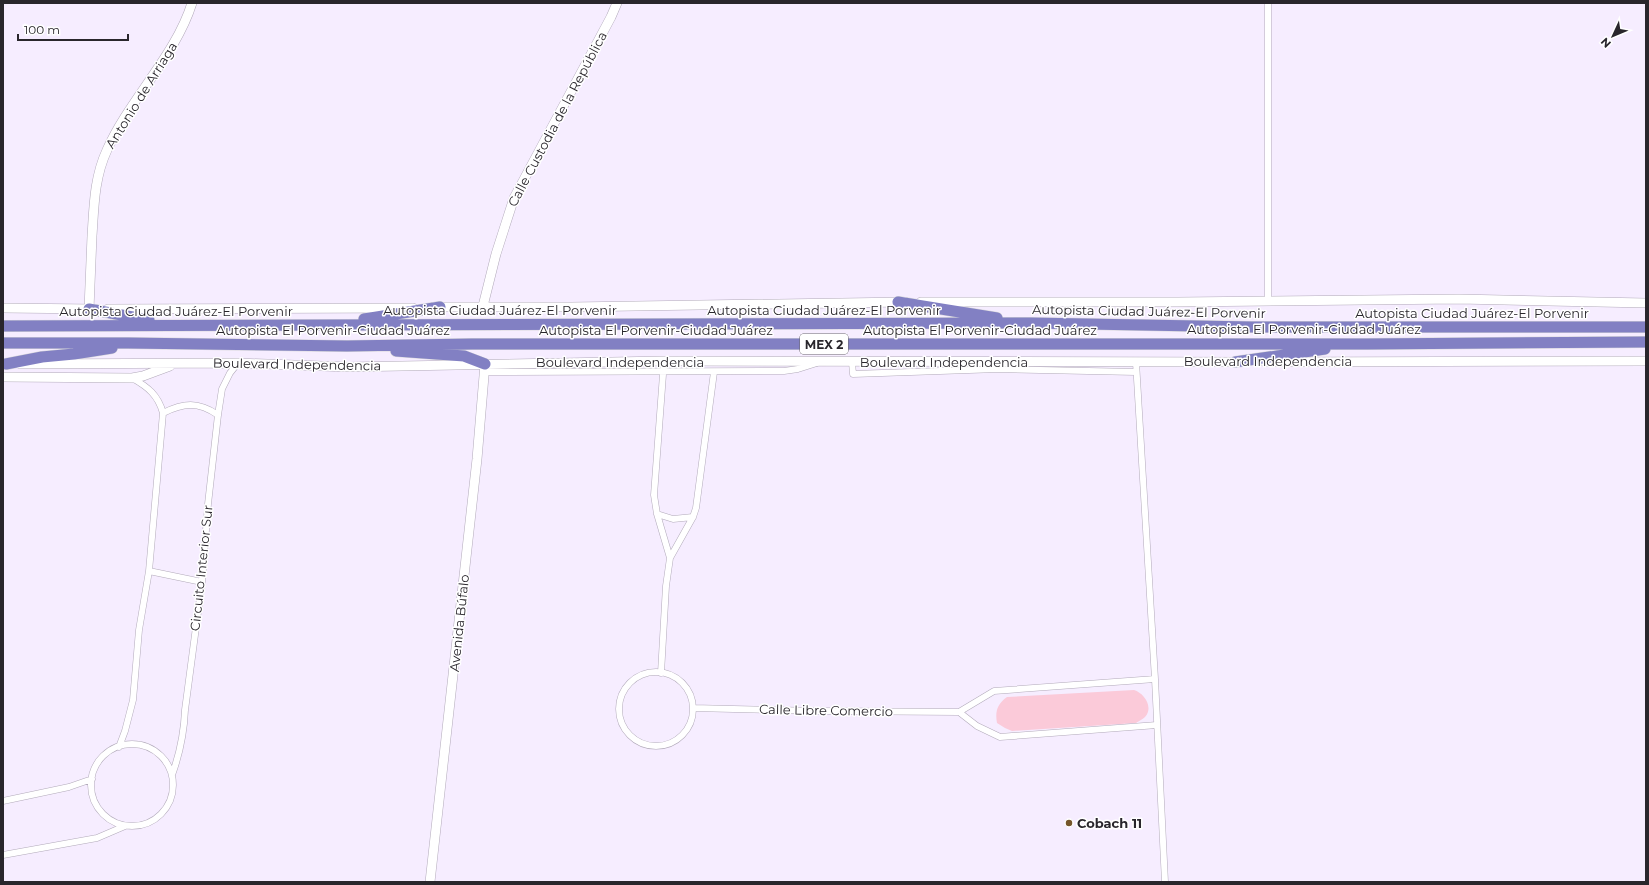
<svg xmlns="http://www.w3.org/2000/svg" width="1649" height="885" viewBox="0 0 1649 885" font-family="Montserrat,sans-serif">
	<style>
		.green { fill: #fbcad9 }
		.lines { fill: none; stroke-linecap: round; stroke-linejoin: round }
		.street-casing { stroke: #b2aaba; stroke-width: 7 }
		.secondary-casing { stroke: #b2aaba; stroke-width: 10 }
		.highway-casing { stroke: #d8d8d9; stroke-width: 12 }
		.street { stroke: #fff; stroke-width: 6 }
		.secondary { stroke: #fff; stroke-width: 9 }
		.highway { stroke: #8280c3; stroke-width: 11 }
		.poi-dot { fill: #75552b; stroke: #fff; stroke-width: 1.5 }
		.labels { text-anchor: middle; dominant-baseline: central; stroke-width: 3; stroke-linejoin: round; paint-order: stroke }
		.shield { fill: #fff; stroke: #69676b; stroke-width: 1 }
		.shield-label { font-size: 12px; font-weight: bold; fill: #29262c }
		.street-label { font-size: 13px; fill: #29262c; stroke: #fff }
		.poi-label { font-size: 13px; font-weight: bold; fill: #29262c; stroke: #fff; text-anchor: start }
	</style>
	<rect width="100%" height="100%" fill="#f6edff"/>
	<path class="green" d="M1134,690C1144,693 1154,707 1145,717C1143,719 1139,721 1136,723L1012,731L1005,728L997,723C995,712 997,704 1007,697Z"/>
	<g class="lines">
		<defs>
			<path id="street" d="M1268,300V3
				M664,361L654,495L657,514L670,558
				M852,362L853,374L998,369L1136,372
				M1136,362L1155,679L1165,882
				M485,372L784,371L798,369L817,363
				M163,413C183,403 198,401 218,415
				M657,514L673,519L693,517
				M149,571L202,582
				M619 709a37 37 0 1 1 74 0a37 37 0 1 1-74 0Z
				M661,673L666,586L670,558L693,517L696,508L714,372
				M693,708L819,711L959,712L994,691L1155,679
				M959,712L977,726L1000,737L1157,725
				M91 785a41 41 0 1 1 82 0a41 41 0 1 1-82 0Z
				M119,747L125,731L133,700L139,630L149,571L163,413C158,395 148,387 132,378
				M172,775C180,753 184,734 185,710L202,582L208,504L218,415L222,389L230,373L238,363
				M3,801L69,787L92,779
				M3,855L97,838L125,826"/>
			<path id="secondary" d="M921,302H1178L1459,299L1646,303
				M483,306L496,254L514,198L611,17L617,3
				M434,307H571L905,302
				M3,308L95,309
				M89,309C90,285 91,261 92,236C94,207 94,178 107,150C129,100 176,55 192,3
				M108,309L413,308
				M1265,362L1646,361
				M20,364L238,363L348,367L664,361L1241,362
				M3,377L132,378L143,376L170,366
				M430,882L477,459L485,364"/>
			<path id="highway" d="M898,302L997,318
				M89,309L149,320
				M364,319L440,307
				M3,326L1031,323L1252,327H1646
				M3,343H128L347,346L472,344H1367L1646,342
				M396,351L464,356L485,364
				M1235,362L1325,349
				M6,364L42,357L74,354L112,348"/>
		</defs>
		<use href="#street" class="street-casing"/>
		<use href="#secondary" class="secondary-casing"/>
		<use href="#highway" class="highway-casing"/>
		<use href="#street" class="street"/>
		<use href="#secondary" class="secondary"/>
		<use href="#highway" class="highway"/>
	</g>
	<circle class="poi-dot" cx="1069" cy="823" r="4"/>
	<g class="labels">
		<rect class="shield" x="800" y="334" width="48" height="20" rx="3"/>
		<g class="shield-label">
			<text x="824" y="344">MEX 2</text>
		</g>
		<g class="street-label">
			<text transform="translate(141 95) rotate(-58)">Antonio de Arriaga</text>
			<text transform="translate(557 119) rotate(-62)">Calle Custodia de la República</text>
			<text x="500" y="310">Autopista Ciudad Juárez-El Porvenir</text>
			<text x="824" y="310">Autopista Ciudad Juárez-El Porvenir</text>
			<text x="176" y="311">Autopista Ciudad Juárez-El Porvenir</text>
			<text transform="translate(1149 311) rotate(1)">Autopista Ciudad Juárez-El Porvenir</text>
			<text x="1472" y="313">Autopista Ciudad Juárez-El Porvenir</text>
			<text x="1304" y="329">Autopista El Porvenir-Ciudad Juárez</text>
			<text x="333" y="330">Autopista El Porvenir-Ciudad Juárez</text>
			<text x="656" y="330">Autopista El Porvenir-Ciudad Juárez</text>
			<text x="980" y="330">Autopista El Porvenir-Ciudad Juárez</text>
			<text x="1268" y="361">Boulevard Independencia</text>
			<text x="620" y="362">Boulevard Independencia</text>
			<text x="944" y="362">Boulevard Independencia</text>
			<text transform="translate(297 364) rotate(1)">Boulevard Independencia</text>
			<text transform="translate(201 568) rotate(-84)">Circuito Interior Sur</text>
			<text transform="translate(459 623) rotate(-84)">Avenida Búfalo</text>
			<text transform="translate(826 710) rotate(1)">Calle Libre Comercio</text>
		</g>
		<g class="poi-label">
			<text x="1077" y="823">Cobach 11</text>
		</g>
	</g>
	<rect width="1649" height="885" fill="none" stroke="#29262c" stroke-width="8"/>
	<g transform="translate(1613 36) rotate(226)" stroke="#ffffff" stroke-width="3" paint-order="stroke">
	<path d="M0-3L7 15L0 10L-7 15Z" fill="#29262c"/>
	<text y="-6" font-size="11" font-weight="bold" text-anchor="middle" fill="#29262c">N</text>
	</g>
	<path d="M18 34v6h110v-6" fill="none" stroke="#29262c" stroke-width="2"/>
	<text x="24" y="34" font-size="12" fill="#29262c" stroke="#ffffff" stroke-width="3" paint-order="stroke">100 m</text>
</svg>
